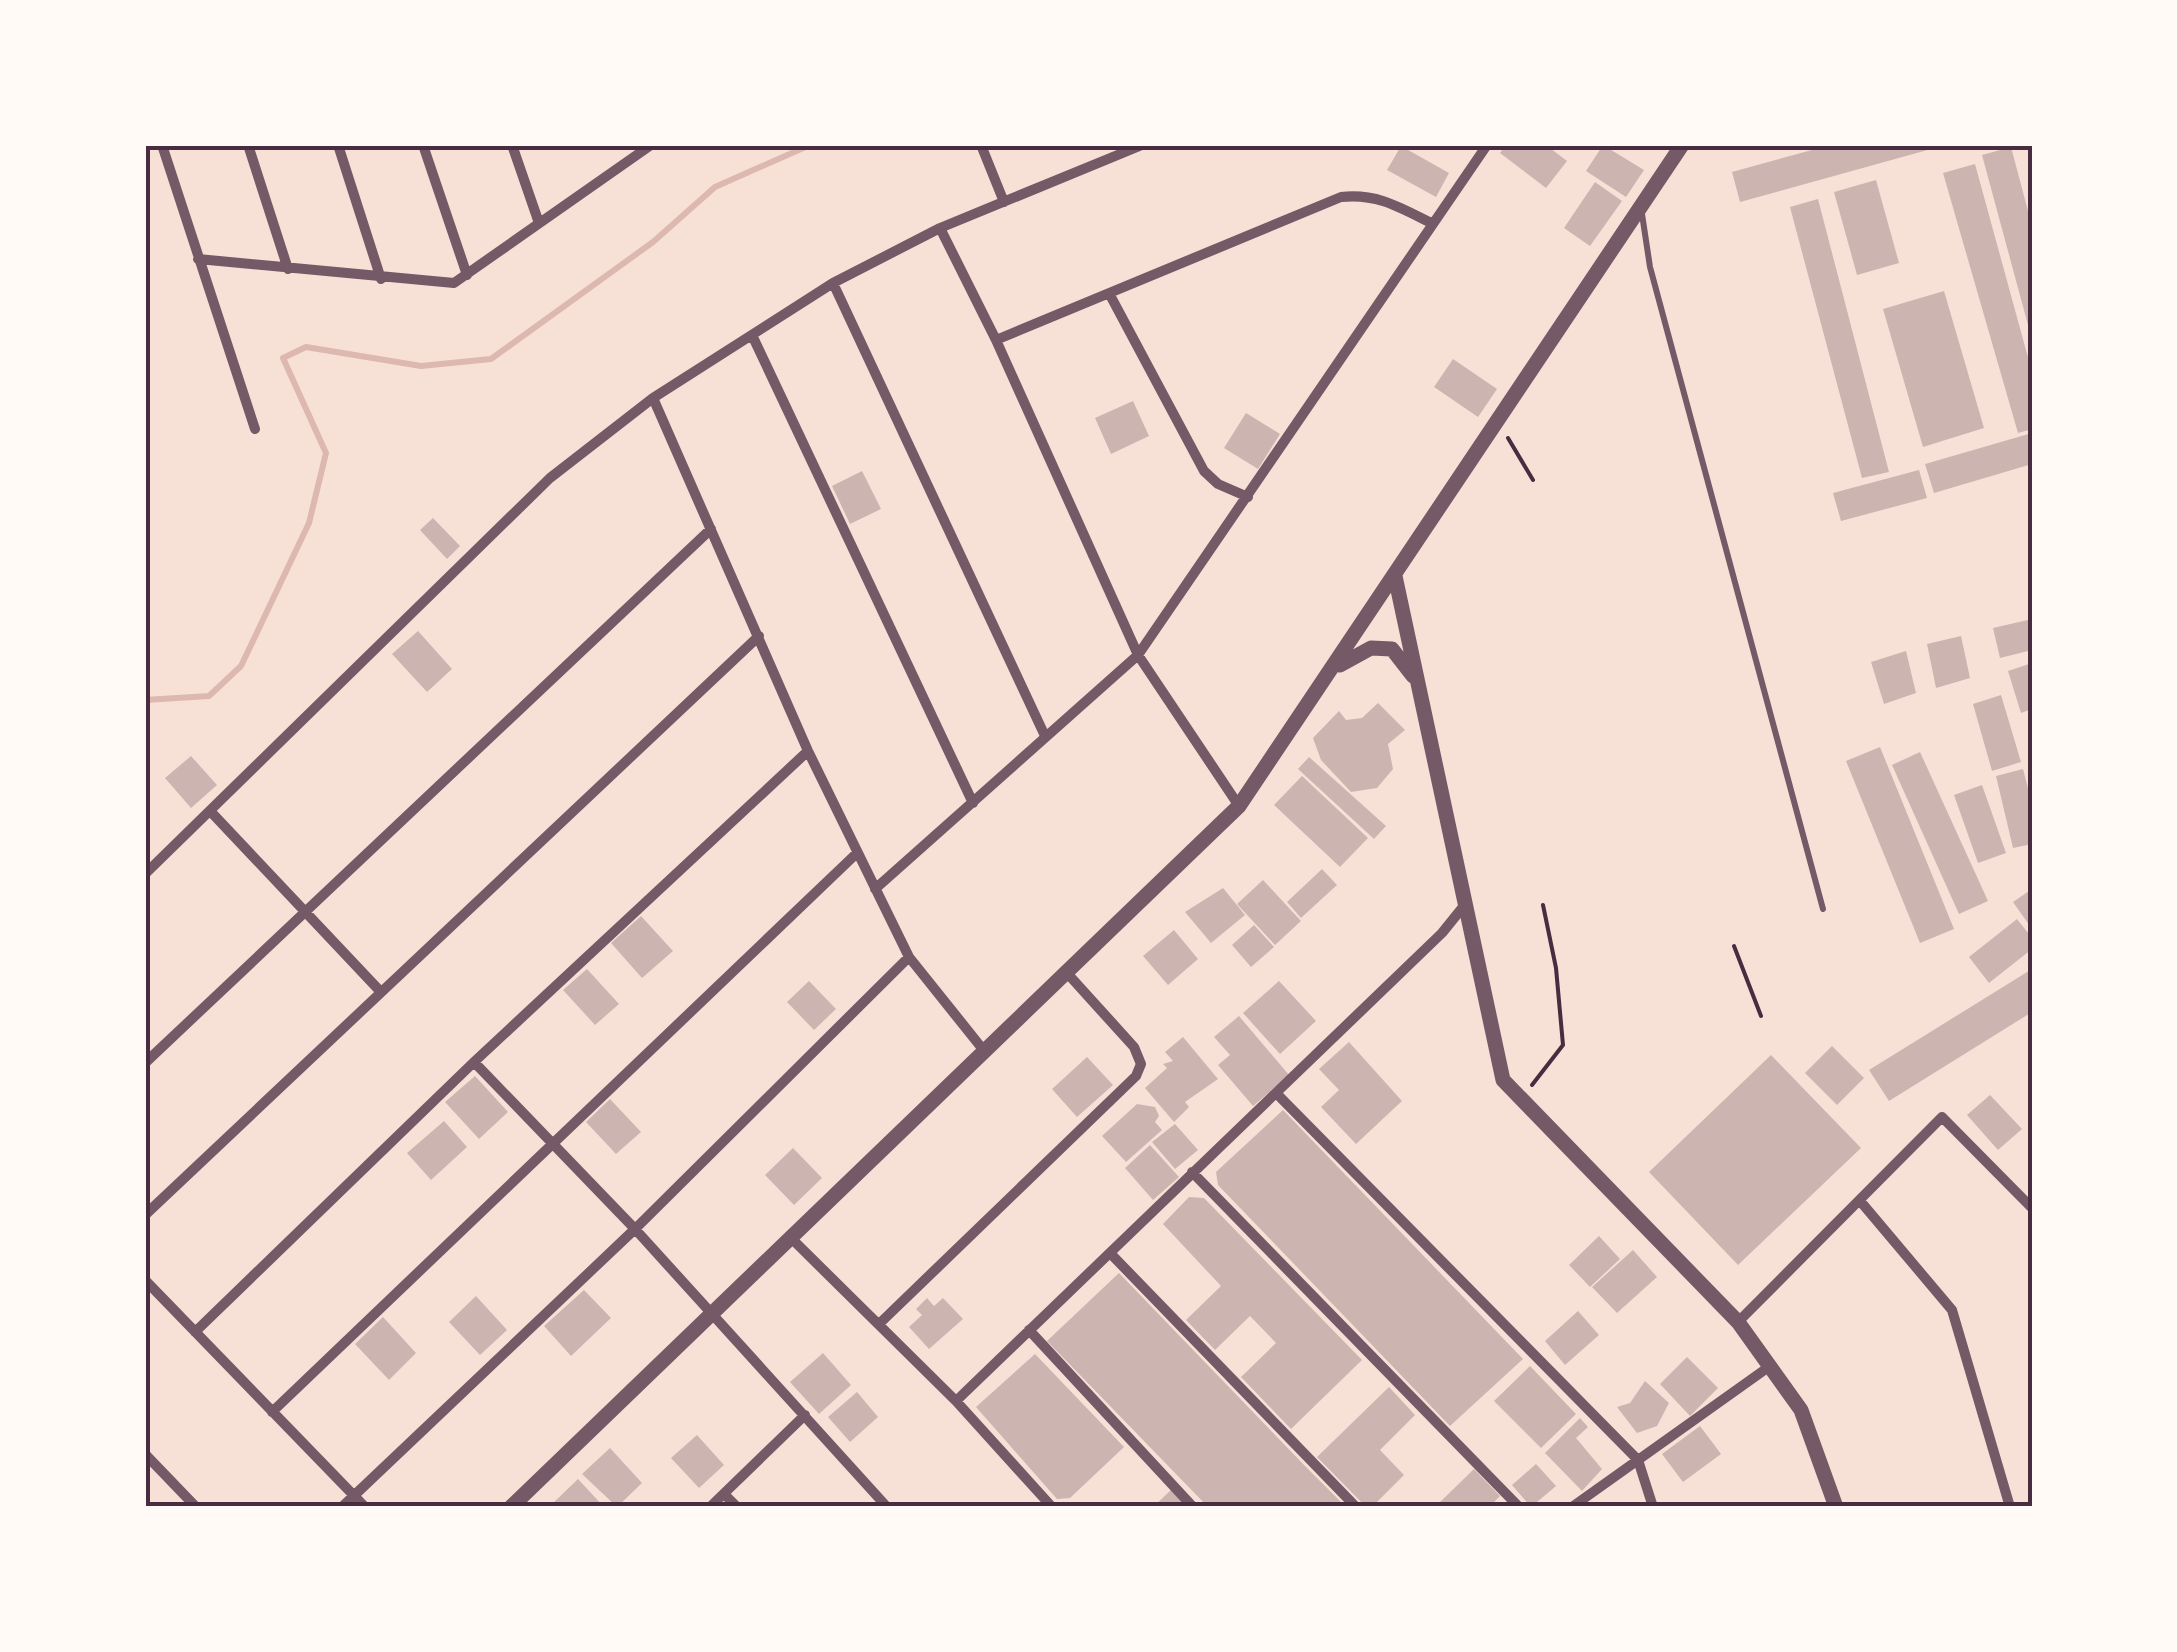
<svg xmlns="http://www.w3.org/2000/svg" width="2177" height="1652" viewBox="0 0 2177 1652" font-family="'PT Sans Narrow',sans-serif">
	<style>
		.lines { fill: none; stroke-linecap: round; stroke-linejoin: round }
		.stream { stroke: #dcb8b0; stroke-width: 6 }
		.building { fill: #ccb4b1 }
		.path { stroke: #4a2c40; stroke-width: 4 }
		.service { stroke: #755966; stroke-width: 6 }
		.minor { stroke: #755966; stroke-width: 10 }
		.tertiary { stroke: #755966; stroke-width: 15 }
		.neatline { fill: none; stroke: #4a2c40; stroke-width: 4 }
	</style>
	<rect width="100%" height="100%" fill="#f7e1d7"/>
	<g class="lines">
		<path class="stream" d="M145,700L209,696L241,666L309,523L326,453L283,358L306,347L421,366L491,359L653,242L715,187L810,145"/>
	</g>
	<path class="building" d="M1506,145H1546L1567,161L1546,188L1500,153Z
		M1603,145L1644,170L1626,197L1586,171Z
		M1830,145H1941L1942,146L1740,202L1732,172Z
		M1401,146L1449,173L1436,197L1387,170Z
		M2011,147L2032,226L2031,336L1982,155Z
		M1975,164L2032,372V429L2018,433L1943,173Z
		M1876,180L1899,263L1857,275L1834,192Z
		M1595,182L1622,201L1590,246L1564,228Z
		M1818,199L1889,472L1862,478L1790,207Z
		M1944,291L1984,428L1923,447L1883,309Z
		M1453,359L1497,389L1478,417L1434,387Z
		M1133,401L1149,436L1111,454L1095,418Z
		M1246,413L1280,434L1258,469L1224,448Z
		M2032,433V464L1934,493L1925,464Z
		M1919,470L1927,498L1841,521L1833,493Z
		M862,471L881,509L850,524L832,486Z
		M433,518L460,546L447,559L420,530Z
		M2032,619V650L2000,658L1993,628Z
		M418,631L452,669L427,692L392,654Z
		M1961,636L1970,678L1936,688L1927,644Z
		M1906,651L1916,693L1884,704L1871,662Z
		M2032,663V709L2021,713L2008,671Z
		M2001,695L2021,762L1992,771L1973,704Z
		M1378,703L1405,730L1388,744L1393,769L1377,788L1351,792L1321,760L1313,738L1339,711L1346,720L1362,718Z
		M1880,747L1954,929L1920,943L1846,761Z
		M1920,752L1988,901L1959,914L1892,765Z
		M191,756L217,785L191,808L165,778Z
		M1309,757L1386,826L1374,839L1298,769Z
		M2023,769L2032,804V844L2013,848L1996,776Z
		M1302,776L1368,838L1340,867L1274,805Z
		M1982,785L2006,853L1978,863L1954,795Z
		M1322,869L1337,885L1301,918L1287,902Z
		M1263,880L1301,921L1275,945L1237,904Z
		M1223,888L1245,915L1211,943L1185,912Z
		M2032,889V929L2013,902Z
		M641,916L673,951L642,978L611,943Z
		M2017,919L2032,938V949L1989,983L1969,957Z
		M1254,925L1274,947L1251,967L1232,945Z
		M1174,930L1198,959L1168,985L1143,956Z
		M587,969L619,1004L595,1025L563,990Z
		M2032,969V1012L1889,1101L1869,1070Z
		M809,981L836,1009L814,1030L787,1002Z
		M1279,981L1316,1021L1280,1054L1243,1013Z
		M1239,1016L1289,1075L1253,1106L1218,1065L1230,1055L1214,1037Z
		M1183,1037L1218,1079L1185,1102L1189,1107L1174,1122L1145,1088L1167,1068L1163,1064L1173,1061L1165,1052Z
		M1349,1042L1402,1101L1356,1144L1321,1107L1339,1090L1319,1069Z
		M1832,1046L1864,1078L1837,1105L1805,1073Z
		M1771,1055L1861,1148L1738,1265L1649,1172Z
		M1087,1057L1113,1085L1077,1117L1052,1089Z
		M475,1076L508,1112L479,1139L445,1102Z
		M1990,1095L2022,1129L1998,1150L1967,1115Z
		M610,1099L641,1132L616,1154L586,1122Z
		M1137,1104L1155,1107L1159,1116L1155,1122L1162,1130L1126,1162L1102,1136Z
		M1283,1110L1523,1359L1450,1426L1218,1185L1216,1172Z
		M444,1121L467,1147L431,1180L407,1153Z
		M1175,1124L1198,1150L1175,1169L1152,1142Z
		M1150,1145L1179,1177L1153,1200L1125,1168Z
		M793,1148L822,1178L794,1205L765,1175Z
		M1189,1197L1204,1198L1362,1360L1291,1429L1241,1377L1276,1343L1250,1316L1215,1350L1186,1320L1221,1286L1163,1224Z
		M1599,1236L1620,1259L1590,1287L1569,1265Z
		M1633,1250L1657,1277L1617,1313L1592,1287Z
		M1119,1273L1305,1466L1346,1507H1208L1047,1341Z
		M584,1290L611,1318L571,1356L544,1326Z
		M476,1296L507,1330L480,1355L449,1322Z
		M927,1298L934,1306L943,1298L963,1319L929,1349L909,1327L922,1315L916,1309Z
		M1578,1311L1599,1335L1565,1365L1545,1341Z
		M383,1317L416,1353L389,1380L355,1344Z
		M823,1353L851,1385L819,1414L790,1382Z
		M1035,1354L1124,1447L1070,1498L1057,1499L976,1407Z
		M1687,1357L1718,1388L1690,1416L1660,1384Z
		M1530,1366L1576,1414L1541,1448L1494,1401Z
		M1645,1381L1669,1403L1657,1426L1637,1433L1617,1407L1630,1403Z
		M1389,1387L1415,1415L1380,1450L1404,1475L1372,1507H1366L1317,1457Z
		M857,1392L878,1417L850,1442L828,1417Z
		M1580,1418L1588,1427L1576,1438L1602,1469L1582,1491L1545,1453Z
		M1700,1426L1721,1454L1683,1482L1662,1454Z
		M697,1435L724,1465L699,1488L671,1458Z
		M610,1448L642,1483L617,1507L582,1474Z
		M1536,1464L1556,1486L1531,1507L1512,1485Z
		M1474,1469L1500,1496L1489,1507H1441L1438,1504Z
		M578,1479L604,1507H549Z
		M1171,1490L1186,1507H1153Z"/>
	<g class="lines">
		<path class="path" d="M1508,438L1533,480
			M1734,946L1761,1016
			M1532,1085L1563,1045L1556,968L1543,905"/>
		<path class="service" d="M1642,214L1650,267L1823,909"/>
		<path class="minor" d="M162,145L255,429
			M248,145L288,269
			M338,145L381,279
			M423,145L467,275
			M512,145L539,223
			M981,145L1004,202
			M940,228L996,340L1138,655L1239,806
			M198,259L454,283L651,145
			M833,283L1045,736
			M1110,295L1204,471L1218,484L1248,497
			M752,335L973,803
			M996,340L1341,197C1378,193 1401,208 1433,224
			M653,398L808,751L909,957L985,1052
			M212,813L379,990
			M145,874L550,478L653,398L833,283L940,228L1142,145
			M875,889L1138,655L1487,145
			M474,1062L635,1229L887,1507
			M145,1063L711,529
			M1277,1094L1638,1460L1653,1507
			M1192,1172L1519,1507
			M1861,1202L1952,1310L2010,1507
			M145,1215L759,636
			M791,1238L956,1401L1052,1507
			M1110,1253L1356,1507
			M145,1280L365,1507
			M1738,1322L1942,1117L2032,1208
			M879,1324L1136,1076L1141,1064L1134,1047L1067,973
			M1029,1330L1193,1507
			M195,1332L474,1062L808,751
			M956,1401L1442,933L1463,907
			M272,1412L857,853
			M145,1454L196,1507
			M724,1494L737,1507
			M342,1507L635,1229L909,957
			M710,1507L805,1415
			M1572,1507L1770,1366"/>
		<path class="tertiary" d="M1395,576L1503,1080L1738,1322L1801,1410L1836,1507
			M1340,665L1371,648L1392,649L1413,676
			M511,1507L1239,806L1682,145"/>
	</g>
	<rect width="2177" height="1652" fill="none" stroke="#fffaf5" stroke-width="295"/>
	<rect x="148" y="148" width="1882" height="1356" class="neatline"/>
</svg>
